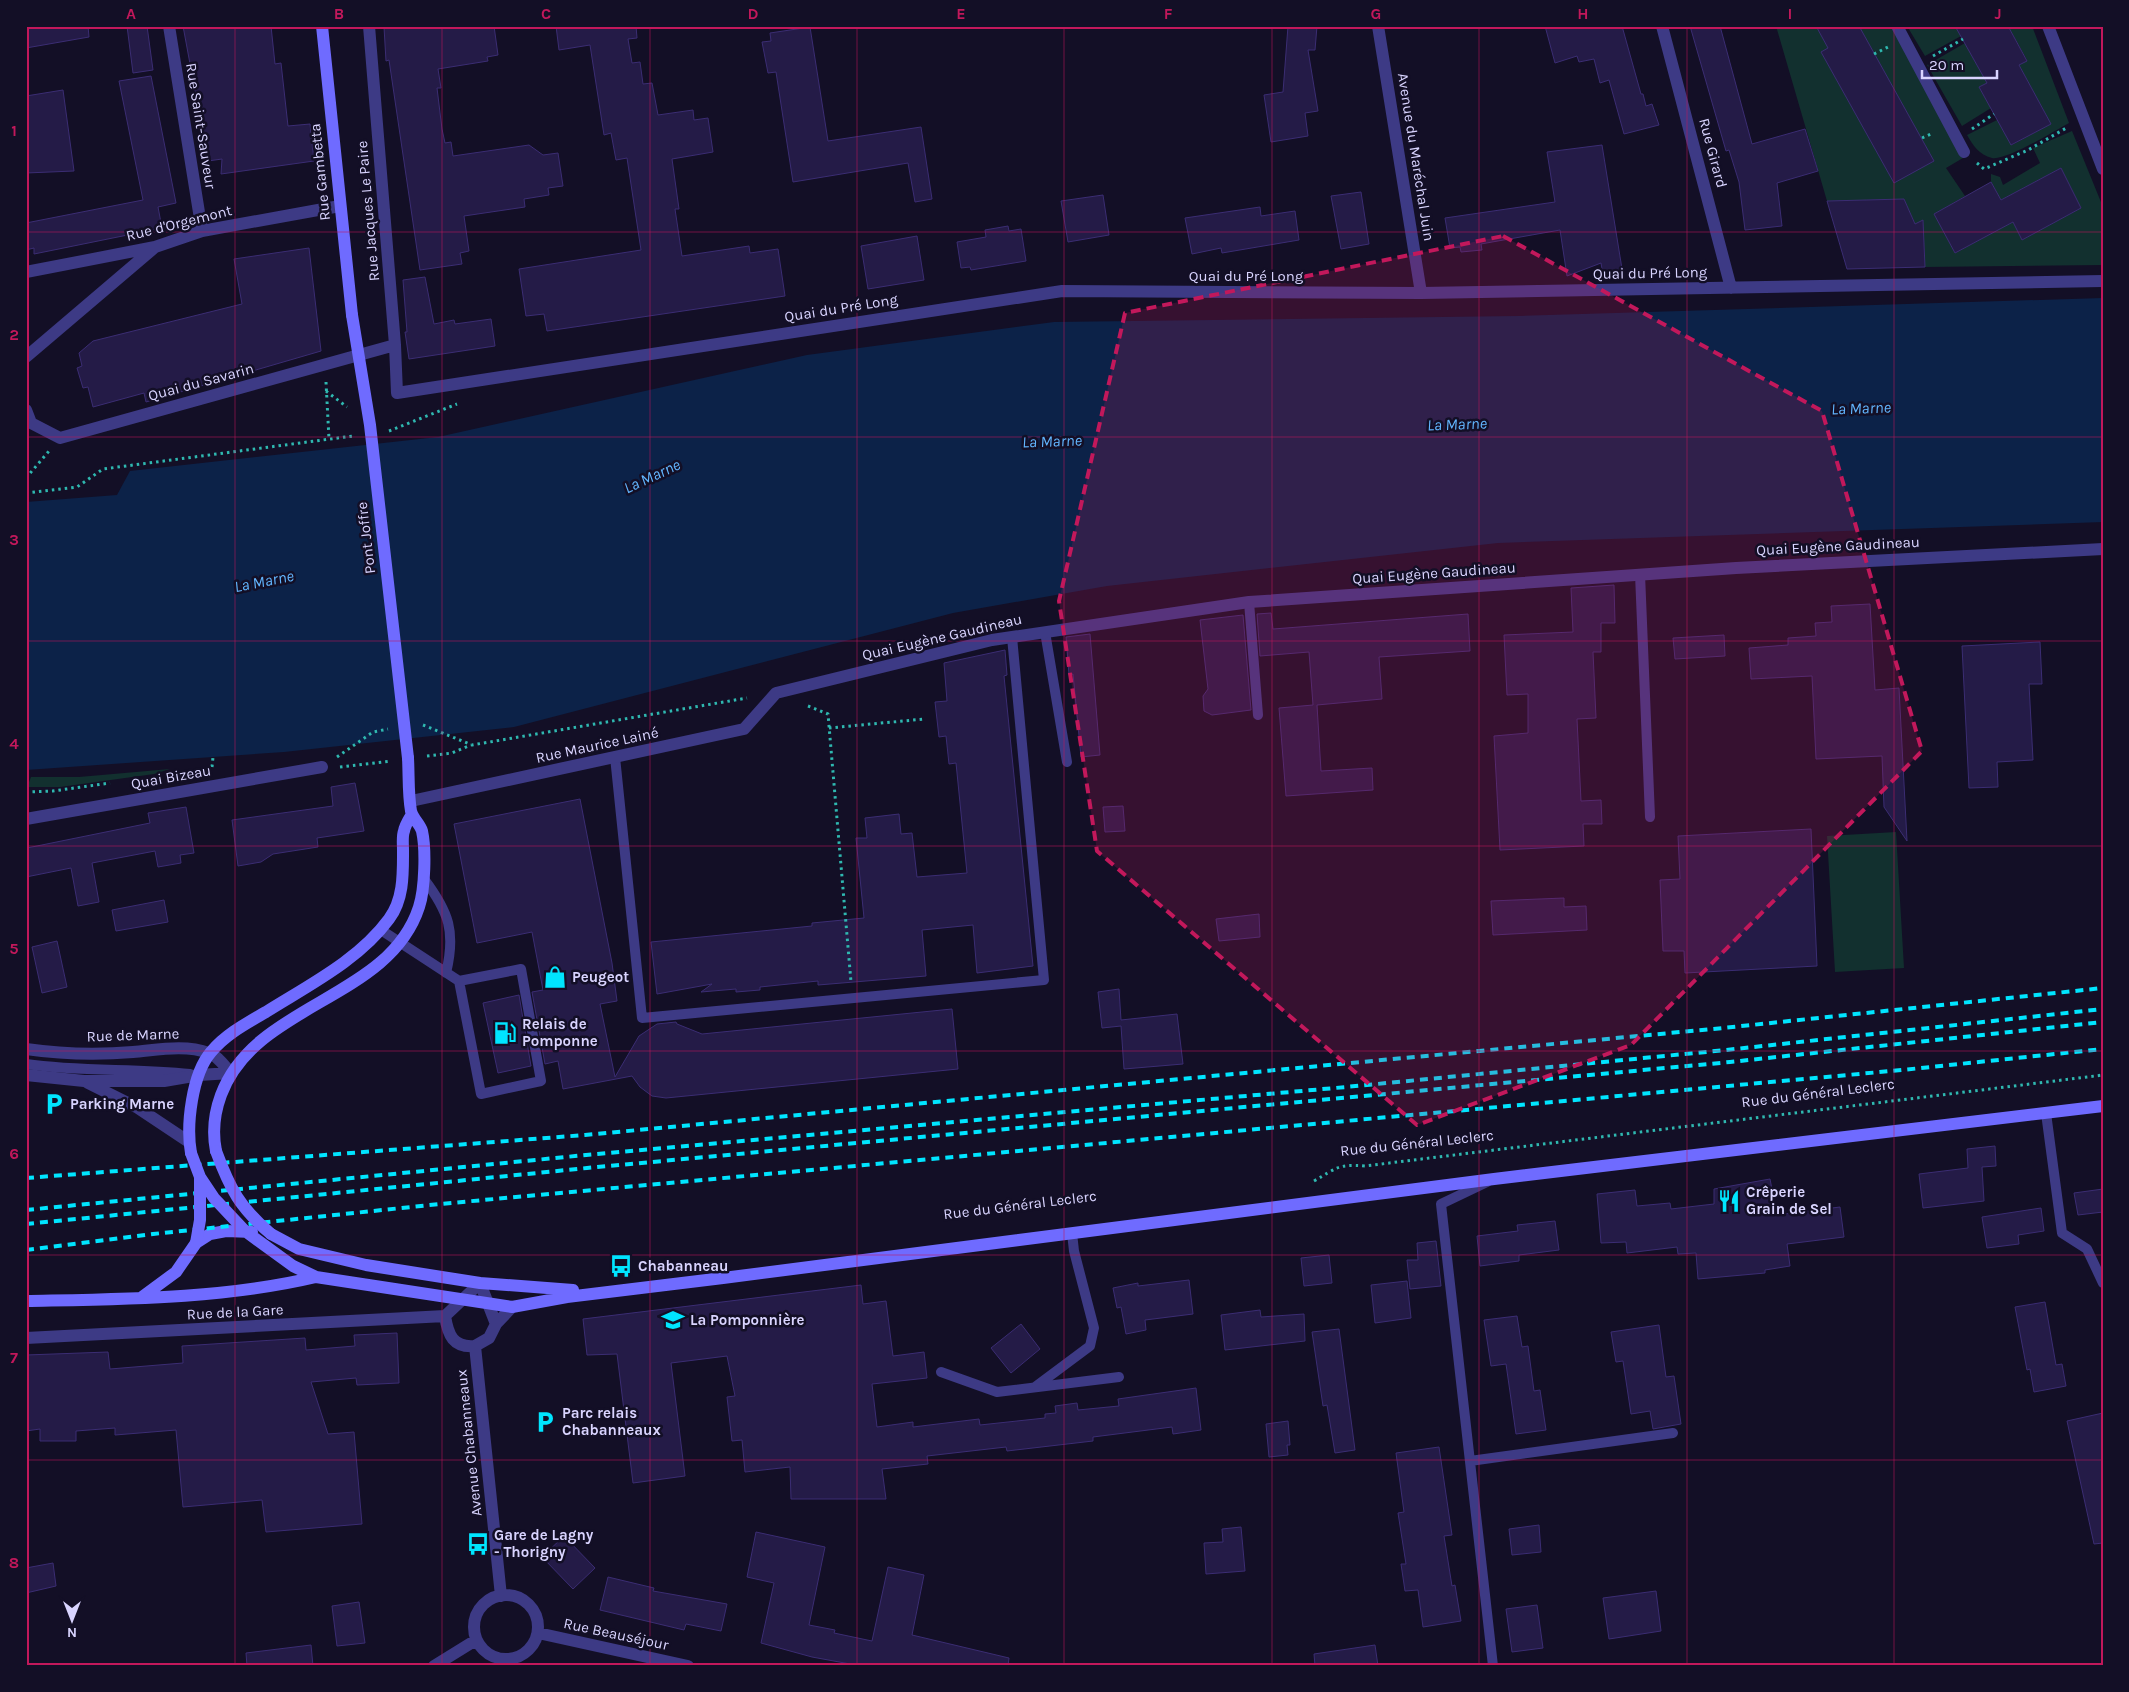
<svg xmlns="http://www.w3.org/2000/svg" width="2129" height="1692" viewBox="0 0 2129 1692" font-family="Karla,sans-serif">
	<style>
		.green { fill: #12302f }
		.water { fill: #0c2248 }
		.building { fill: #241b47; stroke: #3b2d73 }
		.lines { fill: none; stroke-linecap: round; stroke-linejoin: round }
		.path { stroke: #2fb8b0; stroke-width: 3; stroke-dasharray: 2.5 4; stroke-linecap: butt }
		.lane { stroke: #3d3a85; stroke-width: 10 }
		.street { stroke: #3d3a85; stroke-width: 12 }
		.secondary { stroke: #6f6bff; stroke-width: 12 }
		.rail { stroke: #00e5ff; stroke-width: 4; stroke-dasharray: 8 6; stroke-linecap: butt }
		.secondary-bridge { stroke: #6f6bff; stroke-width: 12 }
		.marked { fill: #c2185b; fill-opacity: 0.2; stroke: #c2185b; stroke-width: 4; stroke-dasharray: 10 6; stroke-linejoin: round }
		.grid { fill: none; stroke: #c2185b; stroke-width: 1; stroke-opacity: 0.55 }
		.labels { text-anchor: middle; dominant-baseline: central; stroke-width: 5; stroke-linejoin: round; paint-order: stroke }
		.street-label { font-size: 15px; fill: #d9d4ff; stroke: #130f26 }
		.poi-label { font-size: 15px; font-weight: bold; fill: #d9d4ff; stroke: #130f26; text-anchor: start }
		.water-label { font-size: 16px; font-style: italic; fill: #62b6ff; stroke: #130f26 }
		.neatline { fill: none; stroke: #c2185b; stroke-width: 2 }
		.grid-label { font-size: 16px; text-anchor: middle; font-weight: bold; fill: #c2185b }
	</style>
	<rect width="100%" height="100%" fill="#130f26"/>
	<path class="green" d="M1776,26H1891L1963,158L1946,168L1965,196L1935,214L1955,253L2013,222L2022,240L2081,208L2061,168L2001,200L1991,182V174L2000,177L2003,185L2040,163L2033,148L2072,131L2103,207V265L1925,267L1924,244L1904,199L1827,201Z
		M1907,26H1956L1961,36L1925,56Z
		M2008,26H2032L2069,123C2054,131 2006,161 1992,158C1979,155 1973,145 1967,135L1997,120L2012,145L2050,124L2019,65L2027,60Z
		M1965,43L1987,83L1979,87L1991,108L1962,126L1927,65Z
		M170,769L154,774L60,787H27L31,777H79Z
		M1896,832L1904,968L1835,972L1827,836Z"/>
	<path class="water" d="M2103,298V522L1498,543L1107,586L953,613L514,727L284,752L26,770V502L117,495L130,471L438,437L807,355L1054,322L1518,316Z"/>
	<path class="building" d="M26,26H88L89,37L26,48Z
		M127,26H147L153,70L133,73Z
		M183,26H271L275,64L281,63L288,126L310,124L314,161L221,174L222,159L208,161Z
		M388,26H494L498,55L487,57L488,61L438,69L441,88H437L442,129L445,143L451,142L453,156L529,145L543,155L558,153L563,186L548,188L549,195L524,199L525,207L464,216L469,251L460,253L462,264L420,270L389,60L386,61L384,27Z
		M556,26H636L637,38L628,39L632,63L640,62L643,84L652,83L658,115L693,110L694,120L708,118L713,152L672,159L679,209H675L682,256L749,246L750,253L778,249L785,296L547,331L544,314L526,316L519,269L641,250L627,158L616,160L611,133L604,135L590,45L559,50Z
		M1288,26H1317L1315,50H1308L1318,111L1305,113L1308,136L1271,142L1264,95L1283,92Z
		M1545,26H1622L1641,94H1643L1646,106L1652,104L1659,125L1624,134L1609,80L1600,83L1594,59L1579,62L1577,56L1555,63Z
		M1690,26H1720L1752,144L1805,129L1818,171L1777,183L1782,226L1745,230L1739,182L1729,150L1726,151Z
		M1816,26H1859L1934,161L1894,183L1821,52L1828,48Z
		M1955,26H2008L2027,61L2019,65L2051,124L2011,145L1979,87L1987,83Z
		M810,27L828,141L921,127L932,199L915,202L908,163L793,182L776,72L768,73L762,42L771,41L770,33Z
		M151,76L176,203L158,207L162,228L34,254V248L26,250V223L143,200L119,81Z
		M63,90L74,171L26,173V96Z
		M1602,145L1623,275H1603L1601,263L1567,276L1560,230L1481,244L1482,250L1461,252L1460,247L1450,248L1445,218L1555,202L1547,152Z
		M2061,168L2081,208L2022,240L2013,222L1955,253L1934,214L1991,182L2001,200Z
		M1361,192L1369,244L1341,249L1331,196Z
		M1103,195L1109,235L1068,242L1061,201Z
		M1904,199L1915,224L1923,220L1925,267L1847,269L1827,201Z
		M1260,207L1261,216L1295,211L1299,240L1222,253L1221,248L1192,254L1185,218Z
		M1008,226L1009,231L1021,229L1026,261L971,270L970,267L961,268L957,242L986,237L985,230Z
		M917,236L924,280L868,289L861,246Z
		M309,248L321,351L146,402L144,393L93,407L88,387L83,388L77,368L82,366L79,353L93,341L242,304L234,259Z
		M425,277L434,324L454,320L455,324L491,319L495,346L409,359L405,332H407L403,280Z
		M1614,585L1615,623H1601V652H1593L1596,718L1577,719L1581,801L1601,800L1602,824H1583L1584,846L1500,850L1494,736L1528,733V694L1507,695L1504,635L1573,632L1571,588Z
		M1870,604L1875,690L1899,688L1907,841L1884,807L1882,756L1816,759L1812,676L1751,679L1749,648L1788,645V638L1816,636L1815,623L1832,622L1831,606Z
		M1271,613L1273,629L1468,614L1470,651L1379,657L1382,699L1317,705L1321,771L1372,768L1373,790L1286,796L1279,708L1313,705L1309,652L1260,656L1257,614Z
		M1243,615L1251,710L1212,715L1204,711L1203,696L1208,689L1200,620Z
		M1090,634L1100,755L1081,757L1073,674L1069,675L1066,637Z
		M1724,635L1725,656L1675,659L1673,638Z
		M2040,642L2042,684H2029L2033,760L1997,762L1998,787L1969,788L1962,646Z
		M1005,650L1007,675L1004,676L1033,966L977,973L973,925L922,930L926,976L818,985V981L760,987V990L736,992V989L701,992L712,984L657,994L651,942L812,926V923L864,918L856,838H867L865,818L899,814L901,834L912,833L917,877L967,873L956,763L949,764L946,736L939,737L935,702L947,701L944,663Z
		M355,783L364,831L317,838L318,847L273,854L261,862L238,866L232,820L333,806L331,787Z
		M580,799L612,963L617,1001L600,1004L615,1077L639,1036L657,1024L676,1022L677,1024L702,1034L952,1009L958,1069L666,1098L652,1096L640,1087L632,1076L563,1089L558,1061L545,1064L532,992L543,990L532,932L477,943L454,824Z
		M1123,806L1125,831L1105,832L1103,807Z
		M186,807L194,853L180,855L181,863L158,867L155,851L92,863L99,902L78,906L71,868L26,877L27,848L150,823L148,813Z
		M1811,829L1817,966L1685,973L1684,951H1663L1660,880L1680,879L1678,836Z
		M1564,898V907L1586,906L1587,930L1493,935L1491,901Z
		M164,900L168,922L116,931L112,910Z
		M1259,914L1260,937L1219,941L1216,919Z
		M57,941L67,987L42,993L32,947Z
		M1119,989L1121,1020L1177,1014L1183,1064L1124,1069L1121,1026L1102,1028L1098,992Z
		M519,995L531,1066L498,1073L483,1003Z
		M1995,1146L1996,1166L1982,1167L1984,1201L1923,1208L1919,1174L1968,1168L1967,1149Z
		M1770,1179L1777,1215L1840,1207L1844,1237L1787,1244L1790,1266L1765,1270V1273L1698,1279L1696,1253L1678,1254L1677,1247L1627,1253L1626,1242L1601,1243L1597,1194L1635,1190L1637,1206L1670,1203L1671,1209L1714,1204V1189Z
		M2103,1189V1212L2078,1215L2074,1193Z
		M2041,1208L2044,1231L2018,1235L2019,1244L1987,1248L1982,1217Z
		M1555,1221L1559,1250L1519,1255V1261L1480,1266L1477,1236L1518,1231L1517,1225Z
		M1436,1241L1441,1286L1410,1289L1407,1260H1418L1417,1243Z
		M1329,1255L1332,1283L1304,1286L1301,1258Z
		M1189,1280L1193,1314L1145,1320L1146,1330L1126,1334L1121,1307L1117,1308L1113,1288L1138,1283V1286Z
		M1407,1281L1411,1318L1375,1323L1371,1285Z
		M861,1285L863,1304L886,1301L893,1356L924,1352L927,1378L872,1384L877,1427L913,1422V1427L979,1419L980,1425L1045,1418V1414L1056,1413L1055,1406L1077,1403L1078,1410L1119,1406L1118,1399L1196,1388L1201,1430L1173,1434L1172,1427L1093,1437V1441L1007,1451L1006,1447L927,1456L928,1464L882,1469L886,1499H791L790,1467L745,1472L742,1440L732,1441L727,1397L735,1396L727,1356L671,1363L685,1476L633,1483L617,1354L587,1355L583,1319Z
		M2045,1302L2056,1365L2062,1364L2066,1386L2034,1392L2030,1369L2027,1370L2015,1307Z
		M1260,1310L1261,1317L1304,1314L1305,1341L1225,1350L1221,1315Z
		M1517,1316L1522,1347L1528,1346L1534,1391L1540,1390L1546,1430L1516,1434L1506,1364L1491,1366L1484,1320Z
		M1021,1324L1040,1349L1011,1373L991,1348Z
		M1659,1325L1666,1377L1674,1376L1681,1424L1653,1429L1650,1411L1631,1414L1623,1361L1616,1362L1611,1332Z
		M1339,1329L1355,1450L1335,1453L1327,1405L1323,1406L1312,1332Z
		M397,1333L399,1383L357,1385L356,1378L311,1382L328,1434L354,1432L362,1524L266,1532L262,1500L183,1507L176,1430L115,1435V1428L76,1431V1441H40V1429L26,1431V1355L108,1352L110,1369L183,1363L182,1346L305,1338L306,1350L355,1346L354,1335Z
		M2103,1413V1543L2094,1544L2067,1421Z
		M1288,1421L1290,1445H1287L1288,1455L1269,1457L1266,1424Z
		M1439,1447L1452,1535L1444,1536L1452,1586L1455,1585L1461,1621L1423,1627L1418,1590L1405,1591L1401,1564H1406L1398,1513L1404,1512L1396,1453Z
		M1539,1525L1541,1552L1512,1555L1509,1529Z
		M1241,1527L1245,1571L1206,1574L1204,1543L1223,1542L1222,1529Z
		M756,1532L825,1547L809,1625L835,1630L834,1633L872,1641L888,1567L924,1575L912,1635L1009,1658L1008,1666H861L812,1657L761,1643L774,1583L747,1577Z
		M564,1536L595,1568L573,1589L542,1557Z
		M53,1563L56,1586L26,1593V1568Z
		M608,1577L654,1588L653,1591L727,1604L721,1631L686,1624L684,1630L600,1610Z
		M1656,1591L1661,1631L1609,1639L1603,1598Z
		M359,1602L365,1643L337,1646L332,1606Z
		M1537,1605L1543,1648L1512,1652L1506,1609Z
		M311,1645L313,1666H247L246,1653Z
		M1375,1645L1378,1666H1315L1314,1654Z"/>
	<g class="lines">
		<path class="path" d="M1874,54L1888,47
			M1933,56L1963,39
			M1972,129L1994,114
			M1922,138L1933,133
			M1977,163L1984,169L2028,150L2068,127
			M326,382L329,439
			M326,391L347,407
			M389,431L457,404
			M26,478L49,451
			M26,493L77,487L103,469L353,436
			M808,706L828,714L851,982
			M423,725L472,745L747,698
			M829,728L924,719
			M427,756L452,753L471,745
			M337,757L373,732L388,729
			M212,767L213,757
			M340,767L391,761
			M26,774L27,770
			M26,792L53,791L110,783
			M1314,1181C1337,1168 1337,1164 1365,1166L2103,1075
			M511,1660L512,1666"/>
		<path class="lane" d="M1640,574L1650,817
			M1249,602L1258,715
			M1045,632L1067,762
			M615,757L642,1018L1044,980L1012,637
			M424,879C449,912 456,932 446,973
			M381,930L459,981L521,969L541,1081L481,1094L459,981
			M26,1064C81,1072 135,1068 190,1074
			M2046,1113L2062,1233L2087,1249L2103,1283
			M1487,1182L1441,1204L1493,1666
			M941,1372L997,1392L1119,1377
			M1035,1387L1090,1346L1094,1328L1074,1251L1072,1233
			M1470,1461L1673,1433"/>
		<path class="street" d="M169,26L202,231
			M369,26L395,345L397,393L1062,291L1421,293L2103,281
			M1378,26L1421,293
			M1662,26L1731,288
			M1897,26L1964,152
			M2048,26L2103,169
			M26,272L155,247L202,231L340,206
			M26,357L154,248
			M26,410L31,423L60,438L395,345
			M411,801L744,729L776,693L992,640L1249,602L1736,568L2103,549
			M26,819L322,767
			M26,1049C61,1054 98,1055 133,1052C157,1050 185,1044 209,1053C217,1055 225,1067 231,1073
			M26,1075L84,1081H164L199,1075L231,1073
			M88,1083L138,1108L189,1142
			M445,1316C448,1335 453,1348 475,1346L489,1338L496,1324L512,1307
			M445,1316L480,1283L496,1324
			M26,1338L445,1316
			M475,1346L501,1596
			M474 1627a32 32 0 1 1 64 0a32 32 0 1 1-64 0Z
			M538,1633L688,1666
			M434,1666L476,1640"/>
		<path class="secondary" d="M322,26L352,315
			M216,1151C212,1131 214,1114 221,1095C255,1003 389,1000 419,907C425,889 426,849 422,831C420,824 413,819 411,811C408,794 409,776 408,758
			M191,1153C186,1125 192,1074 211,1052C226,1034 247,1023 266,1012C309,985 359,960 389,919C404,899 403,873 403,850C403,844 402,836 404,831C405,825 409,819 412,814
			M245,1231L293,1266L316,1277L512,1307L567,1297L723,1278L1494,1179L2103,1106
			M271,1234L299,1249L366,1265L480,1283L573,1290
			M142,1297L176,1272L196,1243L210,1234L226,1231L252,1232
			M26,1301C122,1299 223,1299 316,1277"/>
		<path class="rail" d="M26,1178L585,1135L1723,1028L2103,988
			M26,1210L586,1155L1346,1087L1726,1050L2103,1009
			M26,1224L587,1168L1730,1062L2103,1022
			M26,1250L153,1234L440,1204L1902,1070L2103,1049"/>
		<path class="secondary-bridge" d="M352,315L370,425L408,758
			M216,1151C230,1189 240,1208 271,1234
			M191,1153L200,1177L214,1198L245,1231
			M196,1243L200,1220V1177"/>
	</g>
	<path class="marked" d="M1503,236L1822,411L1922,751L1631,1045L1417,1125L1097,851L1059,601L1125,313Z"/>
	<path class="grid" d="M235,26V1666M442,26V1666M650,26V1666M857,26V1666M1064,26V1666M1272,26V1666M1479,26V1666M1687,26V1666M1894,26V1666M26,232H2103M26,437H2103M26,641H2103M26,846H2103M26,1051H2103M26,1255H2103M26,1460H2103"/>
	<defs>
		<symbol id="shop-bare" viewBox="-9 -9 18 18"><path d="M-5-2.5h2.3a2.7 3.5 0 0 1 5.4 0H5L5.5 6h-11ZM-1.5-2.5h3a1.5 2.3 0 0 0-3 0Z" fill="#00e5ff" stroke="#130f26" stroke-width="2.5" paint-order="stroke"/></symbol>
		<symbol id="fuel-bare" viewBox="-9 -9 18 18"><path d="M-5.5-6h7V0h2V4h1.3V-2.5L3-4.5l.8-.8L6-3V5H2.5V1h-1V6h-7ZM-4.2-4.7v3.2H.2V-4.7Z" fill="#00e5ff" stroke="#130f26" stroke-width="2.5" paint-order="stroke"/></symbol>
		<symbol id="parking-bare" viewBox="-9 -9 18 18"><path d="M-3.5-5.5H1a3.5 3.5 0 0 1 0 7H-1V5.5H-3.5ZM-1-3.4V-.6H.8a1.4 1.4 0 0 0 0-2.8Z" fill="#00e5ff" stroke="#130f26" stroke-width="2.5" paint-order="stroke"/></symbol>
		<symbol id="restaurant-bare" viewBox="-9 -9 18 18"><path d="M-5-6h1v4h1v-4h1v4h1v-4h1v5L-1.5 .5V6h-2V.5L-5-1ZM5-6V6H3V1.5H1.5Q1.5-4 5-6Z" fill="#00e5ff" stroke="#130f26" stroke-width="2.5" paint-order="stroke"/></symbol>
		<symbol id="bus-bare" viewBox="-9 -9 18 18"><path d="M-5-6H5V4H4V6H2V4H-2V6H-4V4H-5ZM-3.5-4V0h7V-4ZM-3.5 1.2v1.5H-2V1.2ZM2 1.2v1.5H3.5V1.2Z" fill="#00e5ff" stroke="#130f26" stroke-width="2.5" paint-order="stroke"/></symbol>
		<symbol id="school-bare" viewBox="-9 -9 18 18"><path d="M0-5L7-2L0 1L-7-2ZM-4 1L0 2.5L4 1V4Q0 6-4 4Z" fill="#00e5ff" stroke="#130f26" stroke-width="2.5" paint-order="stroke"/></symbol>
	</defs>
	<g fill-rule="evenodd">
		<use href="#shop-bare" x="539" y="961" width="32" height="32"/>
		<use href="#fuel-bare" x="489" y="1017" width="32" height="32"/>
		<use href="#parking-bare" x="38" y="1088" width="32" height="32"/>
		<use href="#restaurant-bare" x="1713" y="1185" width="32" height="32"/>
		<use href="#bus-bare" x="605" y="1250" width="32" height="32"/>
		<use href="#school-bare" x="657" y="1304" width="32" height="32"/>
		<use href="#parking-bare" x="529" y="1406" width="32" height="32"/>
		<use href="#bus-bare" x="462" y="1528" width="32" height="32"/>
	</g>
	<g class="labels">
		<g class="street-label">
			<text transform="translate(201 126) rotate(81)">Rue Saint-Sauveur</text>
			<text transform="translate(1713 153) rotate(75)">Rue Girard</text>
			<text transform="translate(1416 157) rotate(81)">Avenue du Maréchal Juin</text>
			<text transform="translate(320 172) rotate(-96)">Rue Gambetta</text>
			<text transform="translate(368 211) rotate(-95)">Rue Jacques Le Paire</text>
			<text transform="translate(179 223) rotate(-14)">Rue d'Orgemont</text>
			<text transform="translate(1650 273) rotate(-1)">Quai du Pré Long</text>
			<text x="1246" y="276">Quai du Pré Long</text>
			<text transform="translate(841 308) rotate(-9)">Quai du Pré Long</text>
			<text transform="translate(201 382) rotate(-15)">Quai du Savarin</text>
			<text transform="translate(366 538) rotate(-97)">Pont Joffre</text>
			<text transform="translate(1838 546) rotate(-3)">Quai Eugène Gaudineau</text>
			<text transform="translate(1434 573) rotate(-4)">Quai Eugène Gaudineau</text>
			<text transform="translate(942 637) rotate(-13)">Quai Eugène Gaudineau</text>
			<text transform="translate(597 745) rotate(-12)">Rue Maurice Lainé</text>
			<text transform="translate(171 777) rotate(-10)">Quai Bizeau</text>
			<text transform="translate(133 1035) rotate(-2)">Rue de Marne</text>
			<text transform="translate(1818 1093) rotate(-7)">Rue du Général Leclerc</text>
			<text transform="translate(1417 1143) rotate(-6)">Rue du Général Leclerc</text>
			<text transform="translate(1020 1205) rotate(-7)">Rue du Général Leclerc</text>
			<text transform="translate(235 1312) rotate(-3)">Rue de la Gare</text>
			<text transform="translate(469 1443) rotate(-96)">Avenue Chabanneaux</text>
			<text transform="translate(616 1634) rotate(12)">Rue Beauséjour</text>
		</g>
		<g class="poi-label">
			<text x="572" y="977">Peugeot</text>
			<text x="522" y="1024">Relais de<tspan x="522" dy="17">Pomponne</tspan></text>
			<text x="70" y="1104">Parking Marne</text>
			<text x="1746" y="1192">Crêperie<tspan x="1746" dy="17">Grain de Sel</tspan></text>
			<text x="638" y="1266">Chabanneau</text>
			<text x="690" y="1320">La Pomponnière</text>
			<text x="562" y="1413">Parc relais<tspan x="562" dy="17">Chabanneaux</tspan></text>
			<text x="494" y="1535">Gare de Lagny<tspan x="494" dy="17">- Thorigny</tspan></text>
		</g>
		<g class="water-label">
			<text transform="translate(1861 408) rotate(-2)">La Marne</text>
			<text transform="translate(1457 424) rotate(-2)">La Marne</text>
			<text transform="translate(1052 441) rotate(-2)">La Marne</text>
			<text transform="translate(652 476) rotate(-25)">La Marne</text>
			<text transform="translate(264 581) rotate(-11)">La Marne</text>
		</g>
	</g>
	<rect width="2129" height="1692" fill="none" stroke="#130f26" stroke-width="55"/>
	<g transform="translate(72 1620) rotate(180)" stroke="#130f26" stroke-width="4" paint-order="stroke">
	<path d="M0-4L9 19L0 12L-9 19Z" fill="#d9d4ff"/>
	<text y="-8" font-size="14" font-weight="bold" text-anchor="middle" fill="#d9d4ff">N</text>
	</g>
	<path d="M1922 70v8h75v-8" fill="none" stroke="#d9d4ff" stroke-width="2.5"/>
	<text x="1929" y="70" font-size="15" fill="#d9d4ff" stroke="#130f26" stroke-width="4" paint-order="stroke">20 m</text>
	<rect x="28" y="28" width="2074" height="1636" class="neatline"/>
	<g class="grid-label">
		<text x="131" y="19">A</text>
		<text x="339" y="19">B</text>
		<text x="546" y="19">C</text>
		<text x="753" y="19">D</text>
		<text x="961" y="19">E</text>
		<text x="1168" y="19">F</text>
		<text x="1376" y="19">G</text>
		<text x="1583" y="19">H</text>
		<text x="1790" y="19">I</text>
		<text x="1998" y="19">J</text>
		<text x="14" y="136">1</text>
		<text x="14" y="340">2</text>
		<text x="14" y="545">3</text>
		<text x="14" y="749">4</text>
		<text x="14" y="954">5</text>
		<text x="14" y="1159">6</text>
		<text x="14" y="1363">7</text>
		<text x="14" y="1568">8</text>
	</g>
</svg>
